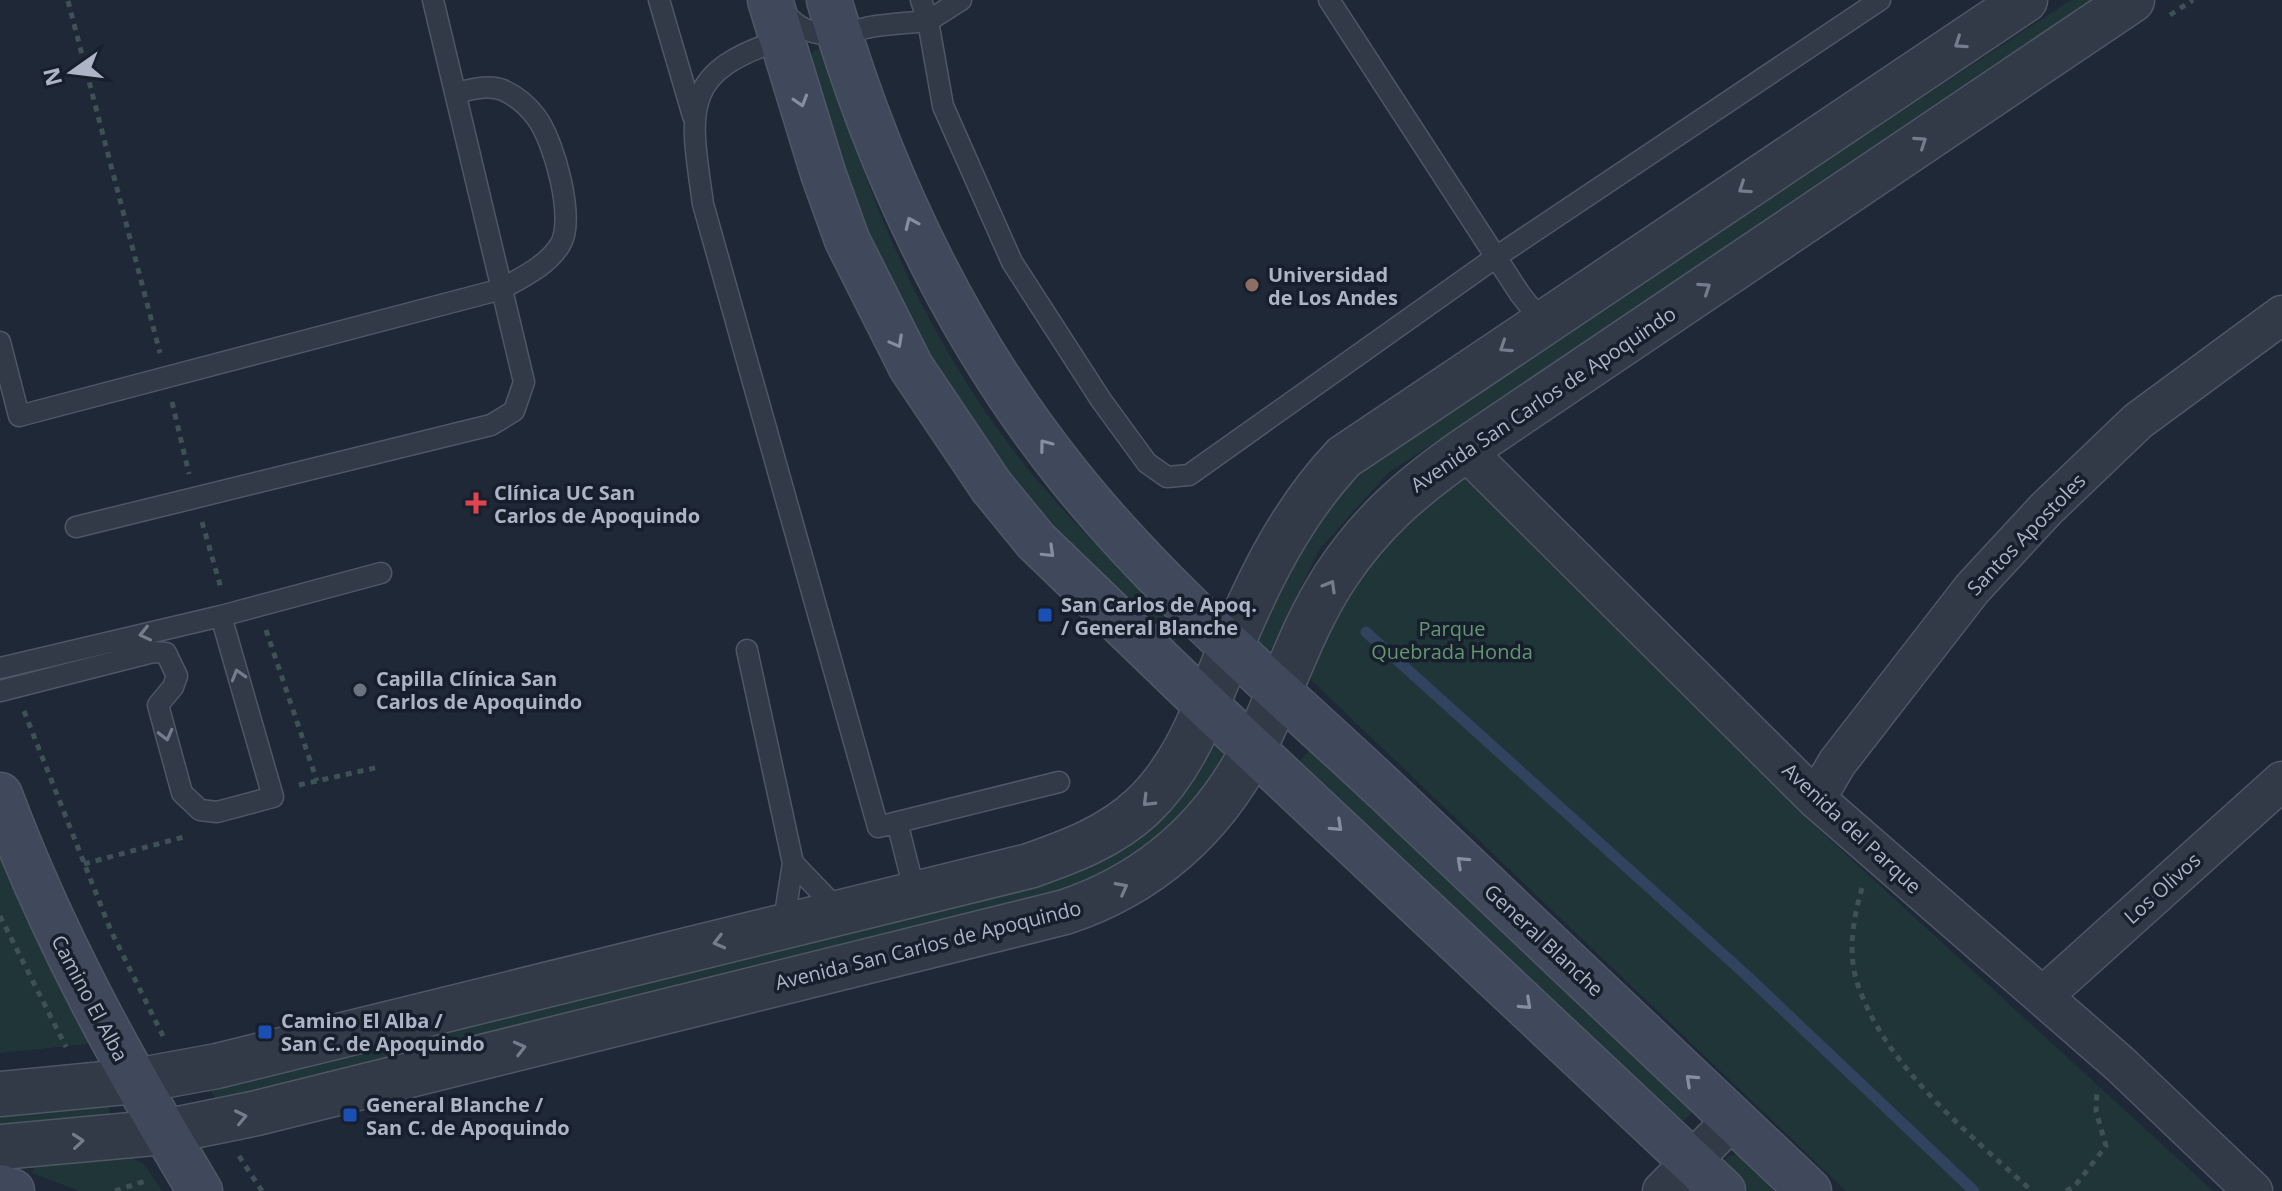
<svg xmlns="http://www.w3.org/2000/svg" width="2282" height="1191" viewBox="0 0 2282 1191" font-family="'Open Sans',sans-serif">
	<style>
		.green { fill: #203538 }
		.lines { fill: none; stroke-linecap: round; stroke-linejoin: round }
		.stream { stroke: #30435f; stroke-width: 11 }
		.service-casing { stroke: #4f5766; stroke-width: 23 }
		.minor-casing { stroke: #4f5766; stroke-width: 41 }
		.tertiary-casing { stroke: #4f5766; stroke-width: 47 }
		.secondary-casing { stroke: #4f5766; stroke-width: 47 }
		.path { stroke: #3e5256; stroke-width: 5; stroke-dasharray: 6 6; stroke-linecap: butt }
		.service { stroke: #323a48; stroke-width: 20 }
		.minor { stroke: #323a48; stroke-width: 38 }
		.tertiary { stroke: #323a48; stroke-width: 44 }
		.secondary { stroke: #40495b; stroke-width: 44 }
		.oneway { stroke: #757d8d }
		.oneway2 { stroke: #868fa0 }
		.education-dot { fill: #8d6e63; stroke: #181f2c; stroke-width: 3 }
		.health-dot { fill: #e0444e; stroke: #181f2c; stroke-width: 3 }
		.transit-dot { fill: #1a4fb4; stroke: #181f2c; stroke-width: 3 }
		.worship-dot { fill: #6b7280; stroke: #181f2c; stroke-width: 3 }
		.labels { text-anchor: middle; dominant-baseline: central; stroke-width: 7; stroke-linejoin: round; paint-order: stroke }
		.poi-label { font-size: 20px; font-weight: bold; fill: #acb4c5; stroke: #181f2c; text-anchor: start }
		.street-label { font-size: 20px; fill: #acb4c5; stroke: #181f2c }
		.park-label { font-size: 20px; fill: #639670; stroke: #181f2c }
	</style>
	<rect width="100%" height="100%" fill="#1e2837"/>
	<path class="green" d="M2071,0H2108L1388,473L1319,550L1268,655L1255,645L1312,531L1340,495L1389,448Z
		M819,49L826,54C870,213 940,370 1050,495C1092,542 1137,586 1181,631L1172,647C1122,597 1071,548 1026,492C959,408 899,312 859,212C839,164 825,112 810,62L813,51Z
		M1454,460L1802,814L2213,1191H1846L1311,680L1321,602Z
		M1214,736L1229,752L1184,818L1151,847L1092,883L220,1107L210,1089L1012,884Z
		M1312,747L1690,1105L1691,1114L1684,1120H1677L1300,761Z
		M0,854L97,1043L0,1053Z
		M103,1105L109,1107L110,1115L105,1119L0,1129V1112Z
		M126,1155L144,1164L162,1191H79L32,1173L36,1163Z
		M1739,1155L1774,1191H1749L1726,1169L1724,1161L1729,1156Z"/>
	<g class="lines">
		<path class="stream" d="M1366,632L1745,974L1974,1191"/>
		<defs>
			<path id="service" d="M659,0L693,116
				M961,0L928,21L943,106L1012,262L1101,400L1147,463L1167,477L1189,475L1496,257L1880,0
				M1329,0L1520,294L1542,322
				M782,10C809,43 835,35 870,27C889,24 909,23 928,21L921,0
				M781,40C679,72 690,111 703,204L878,827L1059,782
				M0,342L19,416L502,289C522,277 547,266 560,245C576,220 554,140 536,117C528,106 516,96 503,90C488,84 470,90 455,93
				M76,527L491,425L514,411L524,382L433,0
				M747,650L793,863L783,927
				M0,668L221,616L381,573
				M0,691L153,652L166,653L177,676L173,687L158,705L182,793L200,810L217,812L273,797L221,616
				M897,822L915,893
				M793,863L840,912"/>
			<path id="minor" d="M1465,450L1816,799L2120,1064L2253,1191
				M1816,799L1837,763L1972,589L2046,509L2138,421L2282,315
				M2043,996L2282,781
				M1662,1191L1733,1119"/>
			<path id="tertiary" d="M0,1094L135,1081L217,1066L1029,866C1069,852 1110,837 1142,807C1187,765 1206,705 1230,649C1259,579 1292,512 1344,457L2025,0
				M0,1147L164,1132L257,1113L1065,912C1149,884 1213,828 1254,748C1282,692 1300,631 1335,577C1371,522 1411,488 1465,450L2132,0"/>
			<path id="secondary" d="M770,0L823,173L847,240L911,367L991,486L1036,541L1207,706L1723,1191
				M829,0C880,173 955,334 1068,475C1162,593 1282,692 1392,796C1531,928 1670,1060 1809,1191
				M0,795C53,937 122,1061 200,1191
				M0,1187L12,1191"/>
		</defs>
		<use href="#service" class="service-casing"/>
		<use href="#minor" class="minor-casing"/>
		<use href="#tertiary" class="tertiary-casing"/>
		<use href="#secondary" class="secondary-casing"/>
		<path class="path" d="M68,1L160,353
			M2170,15L2193,0
			M172,402L189,474
			M202,522L221,588
			M266,630L317,781
			M24,711L111,931L163,1036
			M299,785L379,767
			M84,864L187,836
			M1862,888C1853,919 1847,954 1858,985C1885,1066 1970,1135 2032,1191
			M0,916L66,1047
			M239,1156L262,1191
			M115,1191L148,1180
			M2066,1191L2074,1187L2106,1146L2096,1111L2097,1091"/>
		<use href="#service" class="service"/>
		<use href="#minor" class="minor"/>
		<use href="#tertiary" class="tertiary"/>
		<use href="#secondary" class="secondary"/>
	</g>
	<defs><path id="oneway-chevron" d="M-2-3.5L2.5 0L-2 3.5" fill="none" stroke-width="1.6" stroke-linecap="round" stroke-linejoin="round" transform="scale(2)"/></defs>
	<g class="oneway">
		<use href="#oneway-chevron" transform="translate(1960 43) rotate(146)"/>
		<use href="#oneway-chevron" transform="translate(1921 142) rotate(-34)"/>
		<use href="#oneway-chevron" transform="translate(1744 188) rotate(146)"/>
		<use href="#oneway-chevron" transform="translate(1705 288) rotate(-34)"/>
		<use href="#oneway-chevron" transform="translate(1505 347) rotate(147)"/>
		<use href="#oneway-chevron" transform="translate(1330 586) rotate(-60)"/>
		<use href="#oneway-chevron" transform="translate(145 634) rotate(167)"/>
		<use href="#oneway-chevron" transform="translate(238 675) rotate(-106)"/>
		<use href="#oneway-chevron" transform="translate(166 735) rotate(76)"/>
		<use href="#oneway-chevron" transform="translate(1148 801) rotate(135)"/>
		<use href="#oneway-chevron" transform="translate(1122 888) rotate(-28)"/>
		<use href="#oneway-chevron" transform="translate(719 942) rotate(166)"/>
		<use href="#oneway-chevron" transform="translate(520 1048) rotate(-14)"/>
		<use href="#oneway-chevron" transform="translate(241 1117) rotate(-12)"/>
		<use href="#oneway-chevron" transform="translate(78 1141) rotate(-5)"/>
	</g>
	<g class="oneway2">
		<use href="#oneway-chevron" transform="translate(801 101) rotate(73)"/>
		<use href="#oneway-chevron" transform="translate(911 223) rotate(-114)"/>
		<use href="#oneway-chevron" transform="translate(897 342) rotate(61)"/>
		<use href="#oneway-chevron" transform="translate(1045 445) rotate(-127)"/>
		<use href="#oneway-chevron" transform="translate(1049 552) rotate(44)"/>
		<use href="#oneway-chevron" transform="translate(1337 826) rotate(43)"/>
		<use href="#oneway-chevron" transform="translate(1462 862) rotate(-137)"/>
		<use href="#oneway-chevron" transform="translate(1526 1004) rotate(43)"/>
		<use href="#oneway-chevron" transform="translate(1691 1080) rotate(-137)"/>
	</g>
	<circle class="education-dot" cx="1252" cy="285" r="8"/>
	<path class="health-dot" d="M472 491h8v8h8v8h-8v8h-8v-8h-8v-8h8z"/>
	<g class="transit-dot">
		<rect x="1037" y="607" width="16" height="16" rx="4"/>
		<rect x="257" y="1024" width="16" height="16" rx="4"/>
		<rect x="342" y="1107" width="16" height="16" rx="4"/>
	</g>
	<circle class="worship-dot" cx="360" cy="690" r="8"/>
	<g class="labels">
		<g class="poi-label">
			<text x="1268" y="274">Universidad<tspan x="1268" dy="23">de Los Andes</tspan></text>
			<text x="494" y="492">Clínica UC San<tspan x="494" dy="23">Carlos de Apoquindo</tspan></text>
			<text x="1061" y="604">San Carlos de Apoq.<tspan x="1061" dy="23">/ General Blanche</tspan></text>
			<text x="376" y="678">Capilla Clínica San<tspan x="376" dy="23">Carlos de Apoquindo</tspan></text>
			<text x="281" y="1020">Camino El Alba /<tspan x="281" dy="23">San C. de Apoquindo</tspan></text>
			<text x="366" y="1104">General Blanche /<tspan x="366" dy="23">San C. de Apoquindo</tspan></text>
		</g>
		<g class="street-label">
			<text transform="translate(1543 399) rotate(-34)">Avenida San Carlos de Apoquindo</text>
			<text transform="translate(2026 534) rotate(-46)">Santos Apostoles</text>
			<text transform="translate(1852 828) rotate(43)">Avenida del Parque</text>
			<text transform="translate(2162 888) rotate(-42)">Los Olivos</text>
			<text transform="translate(1544 940) rotate(43)">General Blanche</text>
			<text transform="translate(928 945) rotate(-14)">Avenida San Carlos de Apoquindo</text>
			<text transform="translate(90 998) rotate(62)">Camino El Alba</text>
		</g>
		<g class="park-label">
			<text x="1452" y="628">Parque<tspan x="1452" dy="23">Quebrada Honda</tspan></text>
		</g>
	</g>
	<g transform="translate(72 72) rotate(256)" stroke="#181f2c" stroke-width="6" paint-order="stroke">
	<path d="M0-6L14 30L0 20L-14 30Z" fill="#acb4c5"/>
	<text y="-12" font-size="22" font-weight="bold" text-anchor="middle" fill="#acb4c5">N</text>
	</g>
</svg>
